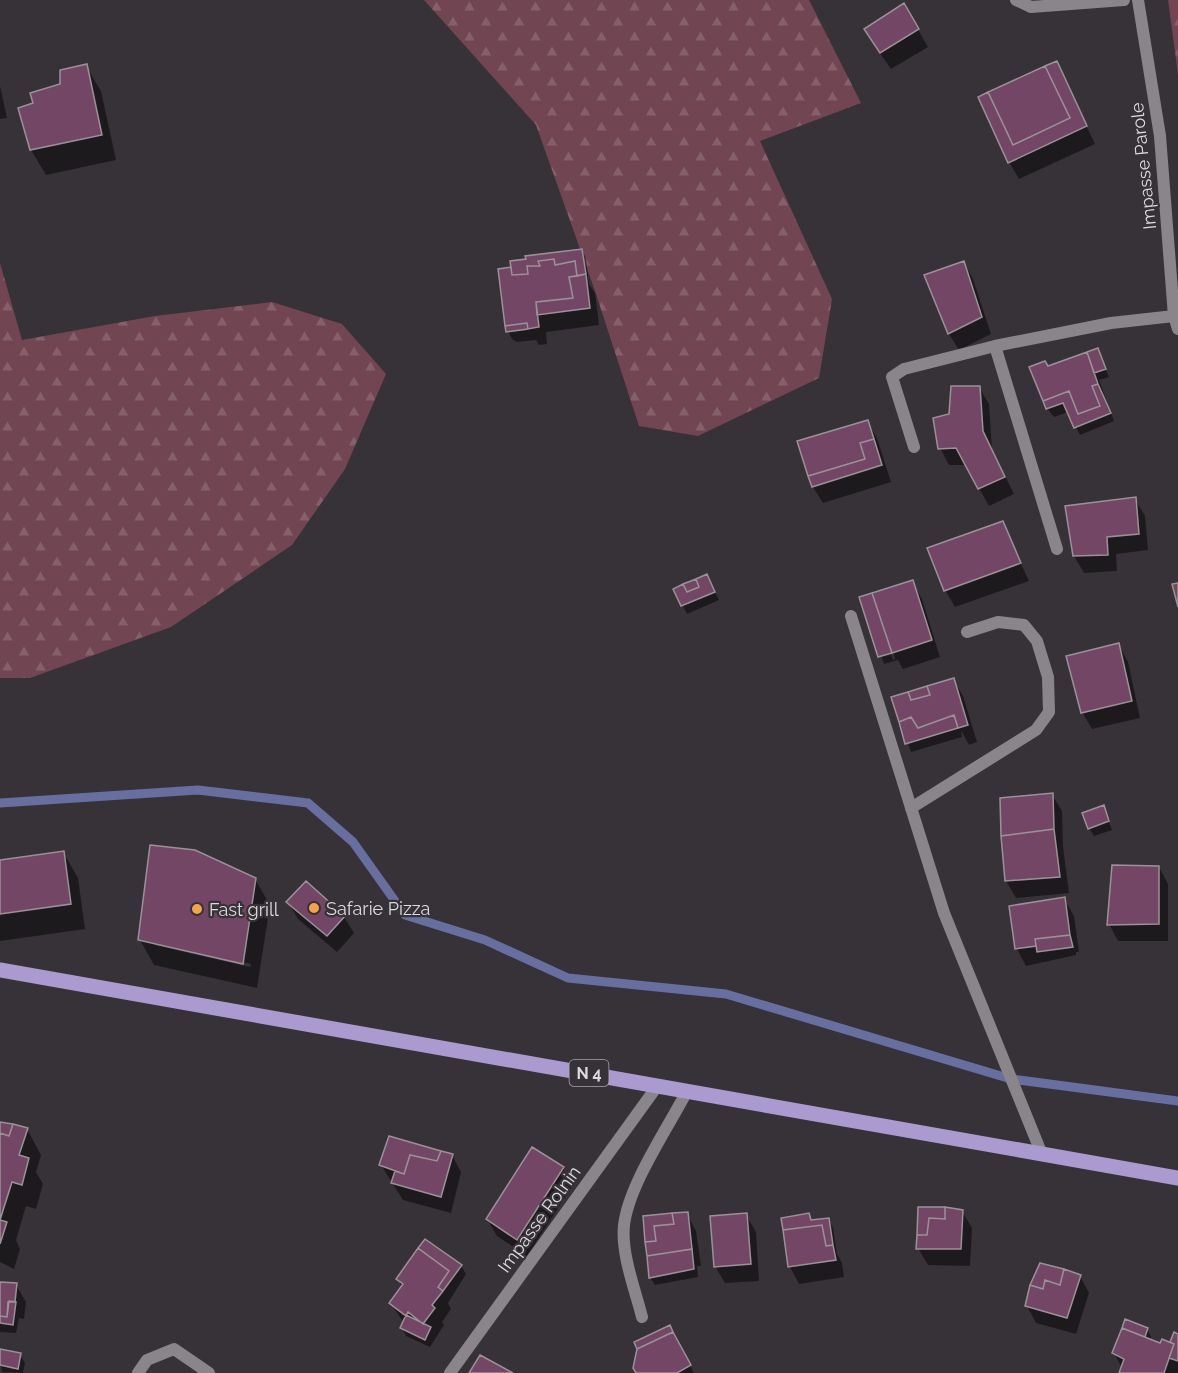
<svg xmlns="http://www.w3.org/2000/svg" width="1178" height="1373" viewBox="0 0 1178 1373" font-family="Raleway,sans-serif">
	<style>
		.forest { fill: url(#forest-firs) }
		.shadow { fill: #0007; fill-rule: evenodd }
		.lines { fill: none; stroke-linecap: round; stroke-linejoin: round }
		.stream { stroke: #666f9f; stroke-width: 9 }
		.building { fill: #734665; stroke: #9a9297; stroke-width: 1.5 }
		.service { stroke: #8a848b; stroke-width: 12 }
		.minor { stroke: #8a848b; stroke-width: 12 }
		.primary { stroke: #ab9acf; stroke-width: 15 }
		.poi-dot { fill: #f6a246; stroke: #373238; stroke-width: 2 }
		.labels { text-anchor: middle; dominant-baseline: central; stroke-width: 4.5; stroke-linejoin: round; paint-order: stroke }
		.shield { fill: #373238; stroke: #aba8ac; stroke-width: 1.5 }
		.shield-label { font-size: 16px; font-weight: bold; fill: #dddade }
		.street-label { font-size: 18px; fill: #dddade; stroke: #373238 }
		.poi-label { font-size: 18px; fill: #dddade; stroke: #373238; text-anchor: start }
	</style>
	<defs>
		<pattern id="forest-firs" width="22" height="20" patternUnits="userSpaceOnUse" patternTransform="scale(1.5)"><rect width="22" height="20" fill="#714552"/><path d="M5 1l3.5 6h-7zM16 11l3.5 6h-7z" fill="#855f6a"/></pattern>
	</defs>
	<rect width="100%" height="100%" fill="#373238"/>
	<path class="forest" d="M424,0H809L861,103L760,141L832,299L819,378L698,436L639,426L595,291L536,125Z
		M1168,0H1178V74Z
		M0,263L22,340L155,316L272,302L342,324L386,374L345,469L292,545L171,627L30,678H0Z"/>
	<path class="shadow" d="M904,5L928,47L891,69L875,46Z
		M1056,63L1095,144L1019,179L1009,162Z
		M86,66L101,91L116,160L46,175L31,150L35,104Z
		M0,86L7,118L0,119Z
		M582,250L586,258L589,284L595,293L599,325L546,332L547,344L539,345L536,340L517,342L512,339L508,331Z
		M964,262L973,279L991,334L959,350L949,334L926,276Z
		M1097,350L1109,377L1099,380L1114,421L1080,435L1068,412L1054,417L1047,408V368Z
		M979,387L989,404L992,450L1014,494L989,506L966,465H949L940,448L950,416Z
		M867,422L877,438L891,482L823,503L813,487Z
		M1135,499L1145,516L1148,550L1116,554L1117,571L1084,573L1074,556Z
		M1002,523L1029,581L955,607L945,590Z
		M912,582L922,599L940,657L903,669L898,660L884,664L861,598ZM873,601H876L895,659L893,660Z
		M711,584L719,600L687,614L675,590Z
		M1119,645L1128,662L1140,718L1092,729L1082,712Z
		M953,679L963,696L977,742L969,745L961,730L962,737L911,752L893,698Z
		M1052,795L1062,811L1063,847L1069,893L1016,898L1006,881Z
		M1103,807L1112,830L1094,836L1089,828Z
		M63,852L78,878L85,929L0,941V861Z
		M1159,867L1168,884V941H1118L1109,924Z
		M255,879L270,905L257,988L154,965L140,940ZM155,942L251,964L250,967L155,945Z
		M1064,899L1074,916L1079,952H1076V955L1026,966L1017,949Z
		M288,902L344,917L354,933L337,952L298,919Z
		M0,1124L27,1129L41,1155L36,1172L43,1184L36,1209L26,1206L16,1240L20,1249L14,1269L0,1262Z
		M452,1155L461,1172L451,1213L403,1200L381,1165Z
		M563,1168L573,1185L527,1256L497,1236L487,1219Z
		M962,1211L972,1228L970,1266L928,1265L918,1248Z
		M687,1214L696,1231L701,1266H697L698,1277L655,1285L650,1277Z
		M746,1215L756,1232L759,1281L725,1283L715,1266Z
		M808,1215L812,1222L829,1220L833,1228L837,1254L842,1263L844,1277L799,1284L790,1267Z
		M461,1266L466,1274L448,1303L451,1309L442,1322L444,1325L430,1347L406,1336L402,1328L404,1323L391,1304L402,1287L398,1279Z
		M1080,1276L1089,1293L1076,1334L1036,1323L1027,1306Z
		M0,1283L16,1285L26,1302L24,1319L19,1318L16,1333L0,1332Z
		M1126,1321L1147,1329L1151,1337L1150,1341L1161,1345H1173L1172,1342L1178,1335V1373H1121L1122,1368L1114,1353Z
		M670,1327L694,1373H637L638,1348Z
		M0,1353L20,1355L25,1363L23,1373L2,1372Z"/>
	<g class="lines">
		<path class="stream" d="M0,803L198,790L308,803L353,842L405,915L485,940L568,978L726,994L1011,1079L1178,1101"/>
	</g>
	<path class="building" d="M904,3L919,29L880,53L864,29Z
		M1057,61L1087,126L1008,163L978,97L988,92L1013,145L1070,118L1045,66Z
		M87,64L102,135L30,150L18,108L33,103L30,93L60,84V70Z
		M1045,66L1070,118L1013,145L988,92Z
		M582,249L586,274L577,276L575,261L555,265L554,259L538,261L540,266H527L528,274L512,275L510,261L526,259L525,256Z
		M554,259L555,265L575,261L577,276L569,277L573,298L536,302L539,327L528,329L527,323L505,326L498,269L511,267L512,275L528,274L527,266H540L538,261Z
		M964,261L982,317L948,334L924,275Z
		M586,274L590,308L537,315L536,302L573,298L569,277Z
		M527,323L528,329L506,332L505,326Z
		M1098,348L1106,369L1094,373L1087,352Z
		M1087,352L1098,384L1092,386L1100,406L1078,414L1069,391L1043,401L1029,367L1045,361L1048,366Z
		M1098,384L1111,413L1074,428L1063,403L1046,409L1043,401L1069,391L1078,414L1100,406L1092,386Z
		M951,386H980L983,431L1005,477L978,489L956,448L938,449L933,418L949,414Z
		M868,420L874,439L860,443L865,459L808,476L797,441Z
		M874,439L882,465L812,487L808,476L865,459L860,443Z
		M1136,497L1139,534L1107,537L1108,555L1073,556L1065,506Z
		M1003,521L1021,563L944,591L927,548Z
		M707,574L715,592L681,606L673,589L683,584L687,592L699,587L696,579Z
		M696,579L699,587L687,592L683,584Z
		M913,580L932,640L892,653L872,593Z
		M1178,583V607L1172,584Z
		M872,593L892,653L878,657L859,597Z
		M1119,643L1132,701L1081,713L1066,656Z
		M954,678L968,725L958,728L954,715L918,728L911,717L899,722L891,697L908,692L911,700L930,695L927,686Z
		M927,686L930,695L911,700L908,692Z
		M954,715L958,728L905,744L899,722L911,717L918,728Z
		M1053,793L1054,829L1001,836L1000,798Z
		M1104,805L1109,821L1088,829L1082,813Z
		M1054,829L1060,877L1005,881L1001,836Z
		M150,845L195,850L256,878L243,964L138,940Z
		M64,851L71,904L0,914V860Z
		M1112,865L1159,866V924L1107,925Z
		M306,881L345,916L327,936L286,902Z
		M1065,897L1070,935L1035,939L1036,946L1015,949L1009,906Z
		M1070,935L1073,947L1037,952L1035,939Z
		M0,1122L13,1124L9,1136L0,1133Z
		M13,1124L28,1128L19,1155L29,1158L22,1185L12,1182L0,1220V1133L9,1136Z
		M389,1136L441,1151L437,1161L410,1155L404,1174L379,1165Z
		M532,1147L564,1167L517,1240L486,1219Z
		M441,1151L453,1154L441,1197L391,1183L395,1171L404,1174L410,1155L437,1161Z
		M918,1207H945V1219L929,1218L927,1235H917Z
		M945,1207L963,1210L961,1249H916L917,1235H927L929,1218L945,1219Z
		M688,1212L692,1249L647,1256L645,1242L656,1241L654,1226L674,1224L672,1213Z
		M672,1213L674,1224L654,1226L656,1241L645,1242L643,1216Z
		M747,1213L751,1264L714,1267L710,1216Z
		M809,1213L811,1220L829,1218L833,1245L826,1246L822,1225L783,1230L781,1218Z
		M0,1220L7,1222L0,1244Z
		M822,1225L826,1246L833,1245L836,1260L788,1267L783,1230Z
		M425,1239L462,1265L443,1291L438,1287L449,1271L418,1248Z
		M418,1248L449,1271L438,1287L443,1291L432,1305L435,1308L423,1324L408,1312L406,1316L389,1303L403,1284L396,1279Z
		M692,1249L694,1269L649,1278L647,1256Z
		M1040,1263L1064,1269L1060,1285L1045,1280L1043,1289L1030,1285Z
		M1064,1269L1081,1275L1067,1318L1025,1306L1030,1285L1043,1289L1045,1280L1060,1285Z
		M0,1282L17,1283L15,1302H8L7,1317L0,1316Z
		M9,1301L16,1302L13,1325L0,1323V1316L7,1317Z
		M406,1315L431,1327L425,1340L400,1328Z
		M1125,1319L1148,1328L1145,1337L1122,1328Z
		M670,1325L673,1332L637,1349L634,1342Z
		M1122,1328L1160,1343L1162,1339L1174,1344L1164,1373H1119L1124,1359L1112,1353Z
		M673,1332L691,1365L677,1373H636L633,1368L637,1349Z
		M1174,1332L1178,1334V1361L1169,1358L1174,1344L1170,1342Z
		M0,1349L21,1353L18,1369L0,1365Z
		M480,1355L513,1373H469Z"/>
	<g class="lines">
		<path class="service" d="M914,447L892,377L904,369L995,346
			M1057,549L995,346L1111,323L1174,316
			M911,808L1036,730L1049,712L1048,677L1037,641L1024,625L998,622L967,632
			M642,1317C635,1289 621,1254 624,1225C629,1184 668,1128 687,1091"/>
		<path class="minor" d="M1016,0L1031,7L1124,0
			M1138,0L1160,136L1174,316L1178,329
			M851,616L944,913L1041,1152
			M138,1373L147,1360L174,1349L209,1373
			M450,1373L658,1085"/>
		<path class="primary" d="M0,970L1178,1178"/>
	</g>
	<g class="poi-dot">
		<circle cx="314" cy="908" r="6"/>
		<circle cx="197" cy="909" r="6"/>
	</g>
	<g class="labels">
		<rect class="shield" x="569.5" y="1060" width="39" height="26" rx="4.5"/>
		<g class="shield-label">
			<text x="589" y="1073">N 4</text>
		</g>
		<g class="street-label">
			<text transform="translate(1143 166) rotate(-96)">Impasse Parole</text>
			<text transform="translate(539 1219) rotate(-54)">Impasse Rolnin</text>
		</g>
		<g class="poi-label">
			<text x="326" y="908">Safarie Pizza</text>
			<text x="209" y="909">Fast grill</text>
		</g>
	</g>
</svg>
